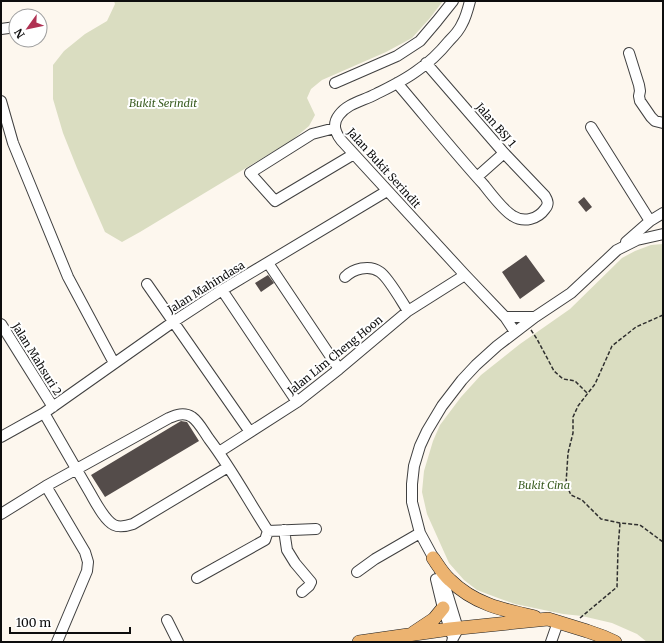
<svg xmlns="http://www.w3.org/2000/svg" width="664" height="643" viewBox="0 0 664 643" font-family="Merriweather,serif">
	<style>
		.cemetery { fill: #daddc1 }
		.building { fill: #544c4a }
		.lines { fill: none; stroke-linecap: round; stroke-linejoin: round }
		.minor-casing { stroke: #404040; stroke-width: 12 }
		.major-casing { stroke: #1e1e1e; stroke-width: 14 }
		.path { stroke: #2f2f2f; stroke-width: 1.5; stroke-dasharray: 4 2; stroke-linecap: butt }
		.minor { stroke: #fff; stroke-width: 10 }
		.major { stroke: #ecb370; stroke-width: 13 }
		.labels { text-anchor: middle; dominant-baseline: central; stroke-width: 4; stroke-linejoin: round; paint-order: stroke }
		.park-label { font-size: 11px; font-style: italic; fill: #3c5e23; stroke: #fff }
		.street-label { font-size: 11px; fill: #0d0d0d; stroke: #fff }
	</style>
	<rect width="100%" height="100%" fill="#fdf7ee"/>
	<path class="cemetery" d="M114,1H443L430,18L412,38L386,52L322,80L311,89L307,98L315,115L309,126L291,141L140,232L122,242L105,232L77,168L63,133L53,99V65L64,51L85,34L107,21L115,4Z
		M663,244V642H647L637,634L612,623L582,616L563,614L515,604L498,598L477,590L464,580L449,563L427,514L422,492L424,471L433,441L440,425L461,397L481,375L520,344L570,309L622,258L635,251L651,245Z"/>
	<path class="building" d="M584,197L592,207L586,212L578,202Z
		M526,255L545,281L520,299L502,272Z
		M268,275L274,283L261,292L255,283Z
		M181,421L187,422L199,441L105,497L91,475Z"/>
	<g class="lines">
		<defs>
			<path id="minor" d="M470,1C468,9 466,17 462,24C459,31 454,36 449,41C440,52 430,62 418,70C405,80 390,87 376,94C363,101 348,103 339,115C332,124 335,132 341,140L465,275L505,317L515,332
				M1,29L16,27
				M629,53L639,85L640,91L639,96L640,101L651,117L655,121L663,123
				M335,83L397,56L420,41L437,21L453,1
				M397,83C426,117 454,152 484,185C491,194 504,211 513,216C524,223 538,219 545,209C549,204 548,201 545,196L504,153L426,63
				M1,101L13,143L68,277L114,363
				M591,127L650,221
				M335,128L312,134L250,173L275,201L354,154
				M477,177L504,153
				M626,242L650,221L663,213
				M268,263L339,369
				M345,277C353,269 369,264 380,272C388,277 402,302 408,311
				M147,284L250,432
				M222,290L297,402
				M505,317H535
				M1,324L53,407
				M44,413C59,439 74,465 89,491C95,501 104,520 114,525C120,528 127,526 133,524L228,467
				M1,437L44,413L173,322L222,290L387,191
				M219,452L297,402L339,369L408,311L465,275
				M46,486L85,552L88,562L87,571L57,642
				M1,514L46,486L169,418C176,415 184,412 192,417C199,422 204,432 209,439C231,468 248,500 268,531L265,540L197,578
				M284,530L287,550L295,563L311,582L309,586L302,592
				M268,531L316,529
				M357,572L375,559L420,533
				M436,579L443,608L452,635
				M167,620L178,642
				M452,642L453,638L458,629L440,570L420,533L412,502V484L414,466L420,446L427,431L442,406L462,380L476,365L497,346L535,317L571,293L617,250L637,240L663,234
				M551,642L558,622"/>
			<path id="major" d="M433,558C438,565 443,574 450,580C474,604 503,610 535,617
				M413,633L434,619L443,608
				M359,642L450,629L548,619L587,631L604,637L615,642"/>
		</defs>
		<use href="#minor" class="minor-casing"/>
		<use href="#major" class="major-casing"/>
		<path class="path" d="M663,315L636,327L612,346L595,384L578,406L573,417V433L568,453L566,484L571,495L582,500L601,519L620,523L640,525L663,542
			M531,330L537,339L554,371L563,379L570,380L575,381L587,393
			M580,618L617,587L618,549L620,523"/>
		<use href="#minor" class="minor"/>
		<use href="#major" class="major"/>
	</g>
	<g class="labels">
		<g class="park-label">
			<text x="163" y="103">Bukit Serindit</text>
			<text x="544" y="485">Bukit Cina</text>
		</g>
		<g class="street-label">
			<text transform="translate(496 125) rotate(49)">Jalan BSJ 1</text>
			<text transform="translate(384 168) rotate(48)">Jalan Bukit Serindit</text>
			<text transform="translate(206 287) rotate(-32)">Jalan Mahindasa</text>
			<text transform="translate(335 355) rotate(-39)">Jalan Lim Cheng Hoon</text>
			<text transform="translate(37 359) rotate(58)">Jalan Mahsuri 2</text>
		</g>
	</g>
	<rect width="664" height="643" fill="none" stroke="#0d0d0d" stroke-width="4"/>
	<g transform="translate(28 28) rotate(237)"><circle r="19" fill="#ffffff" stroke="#9e9e9e"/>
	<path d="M0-3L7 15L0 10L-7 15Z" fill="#b03253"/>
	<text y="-6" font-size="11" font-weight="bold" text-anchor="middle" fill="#0d0d0d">N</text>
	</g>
	<path d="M10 627v6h120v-6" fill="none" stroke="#0d0d0d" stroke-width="2"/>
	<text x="16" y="627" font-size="12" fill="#0d0d0d" stroke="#ffffff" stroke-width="3" paint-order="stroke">100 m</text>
</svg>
